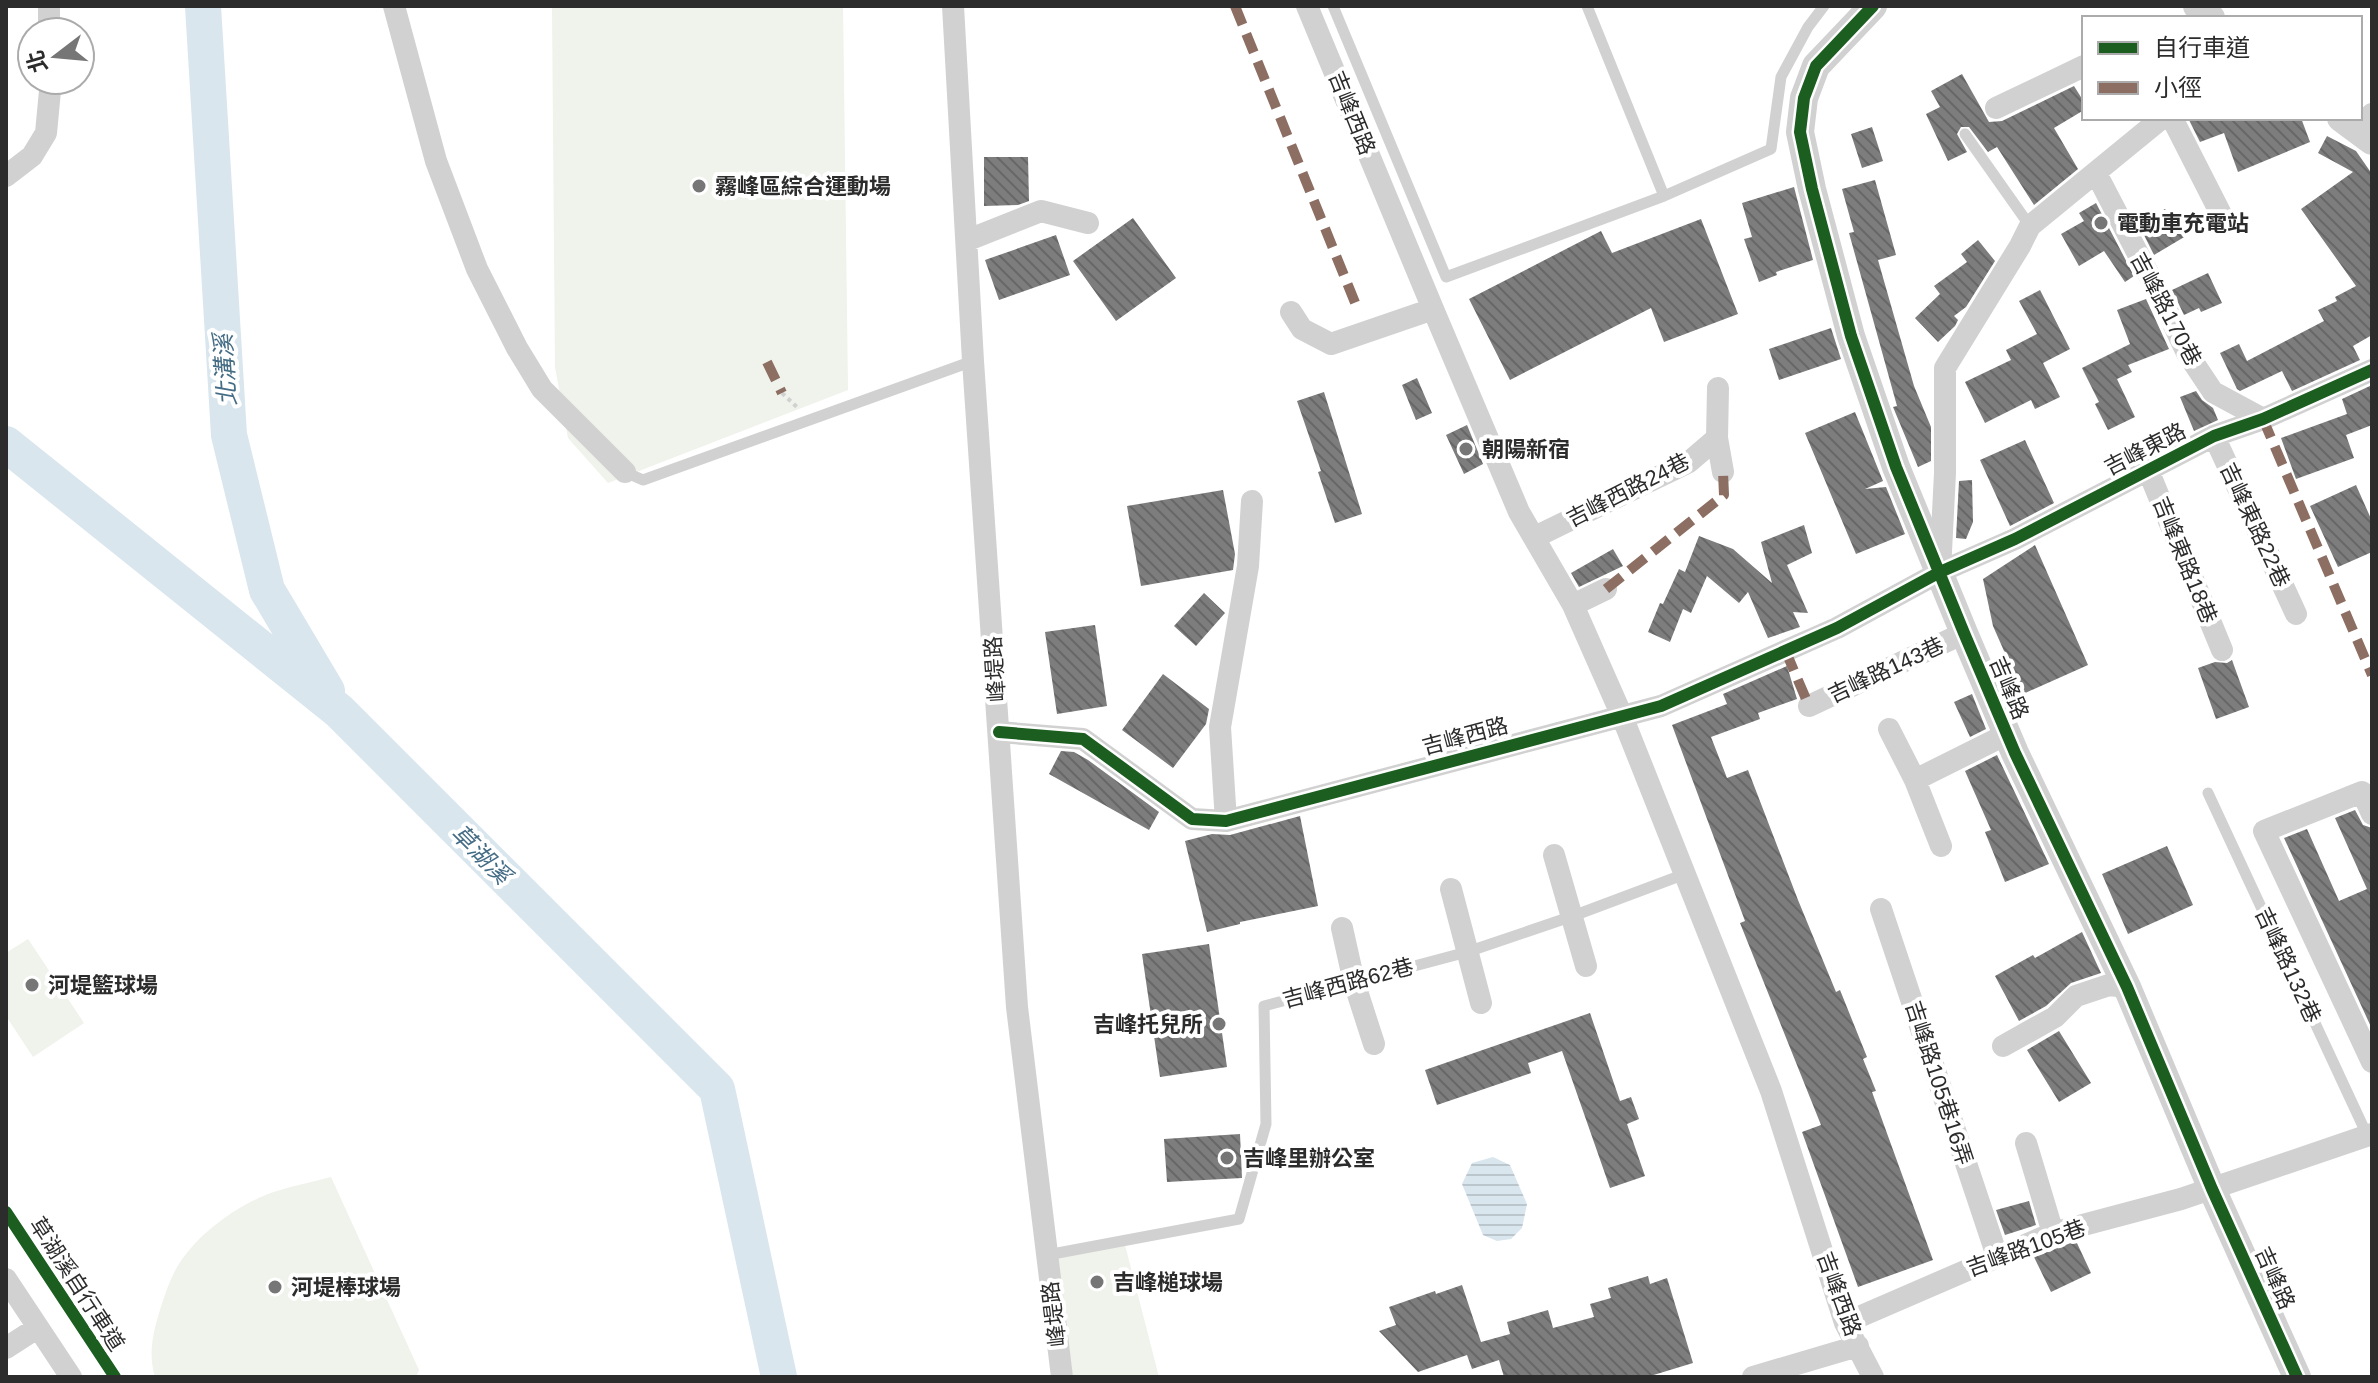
<svg xmlns="http://www.w3.org/2000/svg" width="2378" height="1383" viewBox="0 0 2378 1383" font-family="Arial,'Noto Sans TC',sans-serif">
	<style>
		.park { fill: #eff3eb }
		.water { fill: url(#water-rules) }
		.lines { fill: none; stroke-linecap: round; stroke-linejoin: round }
		.river { stroke: #d9e6ee; stroke-width: 36 }
		.building { fill: url(#building-back-hatch) }
		.path { stroke: #d1d1d1; stroke-width: 4; stroke-dasharray: 4 4; stroke-linecap: butt }
		.service { stroke: #d1d1d1; stroke-width: 11 }
		.minor { stroke: #d1d1d1; stroke-width: 22 }
		.tertiary { stroke: #d1d1d1; stroke-width: 28 }
		.quiet { stroke: #8d6e63; stroke-width: 10; stroke-dasharray: 20 10; stroke-linecap: butt }
		.cycleway-casing { stroke: #fff; stroke-width: 17 }
		.cycleway { stroke: #1b5e20; stroke-width: 12 }
		.poi-dot { fill: #767676; stroke: #fff; stroke-width: 3 }
		.labels { text-anchor: middle; dominant-baseline: central; stroke-width: 8; stroke-linejoin: round; paint-order: stroke }
		.street-label { font-size: 22px; fill: #2c2c2c; stroke: #fff }
		.poi-label { font-size: 22px; font-weight: bold; fill: #2c2c2c; stroke: #fff; text-anchor: start }
		.water-label { font-size: 24px; font-style: italic; fill: #446c85; stroke: #fff }
	</style>
	<defs>
		<pattern id="water-rules" width="6" height="5" patternUnits="userSpaceOnUse" patternTransform="scale(2)"><rect width="6" height="5" fill="#d9e6ee"/><path d="M0 2.5h6" fill="none" stroke="#bac5cc"/></pattern>
		<pattern id="building-back-hatch" width="6" height="6" patternUnits="userSpaceOnUse" patternTransform="scale(2)"><rect width="6" height="6" fill="#7d7d7d"/><path d="M-1 5l2 2M0 0l6 6M5-1l2 2" fill="none" stroke="#676767"/></pattern>
	</defs>
	<rect width="100%" height="100%" fill="#fff"/>
	<path class="park" d="M552,6H843L848,390L608,483L568,438L555,367Z
		M28,939L84,1023L33,1057L6,1016V953Z
		M331,1177L419,1370L416,1377H155C148,1354 153,1333 160,1310C164,1297 169,1282 176,1269C194,1236 240,1202 277,1191C295,1185 313,1182 331,1177Z
		M1124,1241L1159,1377H1073L1056,1253Z"/>
	<path class="water" d="M1493,1157L1510,1165L1527,1204L1522,1228L1511,1239L1497,1241L1483,1235L1462,1184L1472,1163Z"/>
	<g class="lines">
		<path class="river" d="M203,6L229,435L267,590L327,691
			M6,444L339,711L717,1089L779,1377"/>
	</g>
	<path class="building" d="M1962,74L1989,122L2002,121L2074,86L2084,102V110L2054,128L2078,169L2034,205L1997,147L1988,152L1969,127H1961L1957,134L1967,152L1948,161L1926,114L1940,107L1931,91Z
		M2188,118H2301L2310,142L2238,172L2224,133L2200,142Z
		M1872,127L1883,161L1862,168L1851,134Z
		M2327,136L2356,151L2372,174V335L2353,346L2360,360L2292,391L2282,371L2240,391L2237,389L2220,353L2239,344L2247,361L2324,321L2318,310L2337,301L2335,297L2356,286L2301,209L2353,172L2318,153Z
		M984,157H1028L1029,201L1018,205L984,206Z
		M1875,180L1896,255L1878,260L1914,386L1931,427V461L1918,467L1893,407L1897,406L1849,233L1854,232L1842,189Z
		M1794,187L1813,260L1776,272L1777,275L1759,282L1744,239L1752,237L1742,203Z
		M2096,203L2134,276L2125,282L2104,251L2079,266L2061,234L2084,221L2079,213Z
		M2165,209L2173,223L2187,215L2196,230L2154,255L2139,225Z
		M1133,218L1176,278L1116,321L1073,261Z
		M1701,219L1738,314L1664,342L1651,308L1510,380L1469,299L1601,231L1612,253Z
		M1056,235L1070,275L999,300L985,260Z
		M1978,240L1995,261L1966,307L1954,316L1958,320L1955,326L1938,342L1915,318L1940,294L1934,286L1967,262L1961,254Z
		M2208,273L2222,303L2201,312L2199,308L2184,315L2172,290Z
		M2040,290L2070,349L2043,363L2060,397L2035,409L2031,400L1985,423L1965,382L2011,360L2006,350L2037,334L2019,301Z
		M2146,299L2169,349L2128,365L2132,372L2117,379L2135,417L2108,430L2095,404L2099,402L2082,368L2130,344L2117,310Z
		M1831,328L1841,359L1779,380L1769,349Z
		M1417,378L1432,413L1416,420L1402,385Z
		M2372,385V425L2346,435L2354,458L2296,479L2281,438L2347,414L2342,399Z
		M2196,391L2202,400L2213,408L2218,420L2194,431L2180,397Z
		M1324,392L1362,514L1335,523L1318,472L1321,471L1297,401Z
		M1855,412L1883,481L1865,489L1886,487L1905,534L1856,554L1805,433Z
		M1467,425L1483,464L1464,474L1446,435Z
		M2025,440L2054,503L2010,526L1980,460Z
		M1972,480L1973,522L1966,539L1956,538L1959,481Z
		M2356,485L2372,521V552L2338,567L2310,506Z
		M1223,490L1235,554L1233,570L1141,586L1127,506Z
		M1804,525L1812,553L1787,565L1808,613L1793,612L1800,627L1768,638L1748,592L1739,603L1707,576L1691,613L1683,609L1670,642L1648,632L1660,603L1663,604L1679,569L1685,572L1699,536L1733,549L1772,583L1761,542Z
		M2035,545L2088,665L2023,694L1993,626L1983,579Z
		M1613,549L1623,566L1579,587L1571,573Z
		M1204,593L1225,613L1196,646L1174,626Z
		M1095,625L1107,706L1057,714L1045,632Z
		M2232,660L2249,707L2216,719L2198,668L2215,662L2227,663Z
		M1787,666L1797,699L1758,713L1760,719L1711,737L1727,778L1748,770L1798,900L1836,992L1840,990L1867,1057L1863,1059L1876,1091L1872,1092L1933,1260L1858,1287L1802,1132L1821,1125L1740,923L1745,921L1672,725L1727,704L1723,694Z
		M1163,674L1209,709L1206,724L1173,768L1122,730Z
		M1972,694L1986,729L1970,737L1954,702Z
		M1061,751L1074,752L1088,760L1159,812L1149,830L1049,774Z
		M1997,755L2049,864L2005,882L1985,832L1991,830L1965,771Z
		M2355,810L2363,825L2372,828V1029L2284,838L2307,829L2339,901L2367,889L2335,818Z
		M1300,816L1318,906L1240,922V924L1207,932L1185,841L1212,834L1230,835Z
		M2167,846L2193,905L2128,934L2102,874Z
		M2082,932L2101,973L2071,983L2046,1006L2019,1021L1995,976L2033,955L2035,958Z
		M1209,944L1227,1067L1160,1077L1142,954Z
		M1590,1013L1620,1101L1631,1097L1639,1119L1627,1124L1645,1176L1610,1188L1562,1051L1528,1063L1531,1073L1437,1105L1425,1070Z
		M2059,1031L2091,1083L2059,1102L2027,1050Z
		M1240,1134L1242,1178L1167,1182L1164,1139Z
		M2029,1201L2036,1225L2005,1235L1996,1210Z
		M2076,1241L2091,1273L2051,1292L2034,1257Z
		M1648,1276L1650,1284L1667,1278L1693,1363L1647,1377H1504L1499,1360L1472,1369L1467,1355L1418,1372L1379,1331L1396,1325L1389,1307L1435,1291L1436,1294L1462,1285L1481,1342L1510,1334L1507,1322L1548,1310L1553,1328L1594,1317L1590,1304L1611,1298L1608,1288Z"/>
	<g class="lines">
		<path class="path" d="M782,393L798,408"/>
		<path class="service" d="M1333,6L1446,277L1664,196L1771,149L1781,77L1808,27L1824,6
			M1587,6L1664,196
			M1965,134L2030,226
			M625,472L643,480L973,361
			M2208,793L2368,1137
			M1047,1255L1239,1219L1266,1124L1264,1006L1467,952L1573,916L1685,874"/>
		<path class="minor" d="M49,6V32
			M394,6L436,161L477,269L517,348L542,389L625,472
			M953,6L973,361L1017,1007L1062,1377
			M1307,6L1433,309L1519,512L1573,605L1622,716L1771,1091L1845,1323L1873,1377
			M1996,108L2084,66
			M2172,118L2226,224
			M2357,129L2372,114
			M2096,173L2162,300L2187,353L2213,392L2263,419
			M6,176L32,156L46,133L51,80
			M968,240L1041,211L1088,223
			M1291,312L1302,329L1331,344L1433,309
			M1718,388L1717,438L1723,472
			M2214,436L2296,614
			M2148,470L2222,650
			M1535,537L1689,462L1717,438
			M1940,571L1945,473V368L2020,246L2030,226L2162,118
			M1573,605L1606,589
			M1809,706L1964,633
			M1889,729L1915,780
			M999,732L1083,739L1192,819L1226,821L1661,706L1837,628L1940,572L2015,539L2214,436L2263,419L2372,370
			M2372,814L2362,792L2264,831L2372,1062
			M1226,821L1220,727L1248,566L1252,501
			M1941,846L1915,780L2007,734
			M1554,855L1586,966
			M1451,889L1481,1003
			M1881,909L1997,1256
			M1342,928L1354,982L1374,1044
			M2003,1046L2055,1017L2076,996L2109,985L2127,987
			M2026,1143L2053,1233
			M6,1279L71,1377
			M1845,1323L2053,1233L2181,1199L2372,1134
			M6,1348L37,1328
			M1753,1377L1858,1346"/>
		<path class="tertiary" d="M1873,6L1816,66L1804,98L1800,132L1812,189L1851,336L1896,467L1964,633L2015,753L2127,987L2212,1189L2297,1377
			M2197,6L2211,18
			M2341,118L2372,141"/>
		<path class="quiet" d="M1235,6L1356,305
			M767,362L782,393
			M2263,419L2372,675
			M1606,589L1724,495L1723,472
			M1786,652L1809,706"/>
		<defs>
			<path id="cycleway" d="M1873,6L1816,66L1804,98L1800,132L1812,189L1851,336L1896,467L1964,633L2015,753L2127,987L2212,1189L2297,1377
				M999,732L1083,739L1192,819L1226,821L1661,706L1837,628L1940,572L2015,539L2214,436L2263,419L2372,370
				M6,1212L115,1377"/>
		</defs>
		<use href="#cycleway" class="cycleway-casing"/>
		<use href="#cycleway" class="cycleway"/>
	</g>
	<g class="poi-dot">
		<circle cx="699" cy="186" r="8"/>
		<circle cx="2101" cy="223" r="8"/>
		<circle cx="1466" cy="449" r="8"/>
		<circle cx="32" cy="985" r="8"/>
		<circle cx="1219" cy="1024" r="8"/>
		<circle cx="1227" cy="1158" r="8"/>
		<circle cx="1097" cy="1282" r="8"/>
		<circle cx="275" cy="1287" r="8"/>
	</g>
	<g class="labels">
		<g class="street-label">
			<text transform="translate(1352 113) rotate(68)">吉峰西路</text>
			<text transform="translate(2166 309) rotate(62)">吉峰路170巷</text>
			<text transform="translate(2145 449) rotate(-27)">吉峰東路</text>
			<text transform="translate(1628 490) rotate(-27)">吉峰西路24巷</text>
			<text transform="translate(2255 525) rotate(65)">吉峰東路22巷</text>
			<text transform="translate(2185 560) rotate(68)">吉峰東路18巷</text>
			<text transform="translate(995 669) rotate(-94)">峰堤路</text>
			<text transform="translate(1886 670) rotate(-25)">吉峰路143巷</text>
			<text transform="translate(2009 688) rotate(67)">吉峰路</text>
			<text transform="translate(1465 736) rotate(-15)">吉峰西路</text>
			<text transform="translate(2288 965) rotate(65)">吉峰路132巷</text>
			<text transform="translate(1348 983) rotate(-15)">吉峰西路62巷</text>
			<text transform="translate(1939 1083) rotate(72)">吉峰路105巷16弄</text>
			<text transform="translate(2026 1248) rotate(-20)">吉峰路105巷</text>
			<text transform="translate(2275 1278) rotate(66)">吉峰路</text>
			<text transform="translate(77 1284) rotate(57)">草湖溪自行車道</text>
			<text transform="translate(1839 1294) rotate(70)">吉峰西路</text>
			<text transform="translate(1054 1314) rotate(-97)">峰堤路</text>
		</g>
		<g class="poi-label">
			<text x="715" y="186">霧峰區綜合運動場</text>
			<text x="2117" y="223">電動車充電站</text>
			<text x="1482" y="449">朝陽新宿</text>
			<text x="48" y="985">河堤籃球場</text>
			<text x="1203" y="1024" text-anchor="end">吉峰托兒所</text>
			<text x="1243" y="1158">吉峰里辦公室</text>
			<text x="1113" y="1282">吉峰槌球場</text>
			<text x="291" y="1287">河堤棒球場</text>
		</g>
		<g class="water-label">
			<text transform="translate(225 370) rotate(-94)">北溝溪</text>
			<text transform="translate(481 854) rotate(45)">草湖溪</text>
		</g>
	</g>
	<rect width="2378" height="1383" fill="none" stroke="#2c2c2c" stroke-width="16"/>
	<rect x="2082" y="16" width="280" height="104" fill="#ffffff" stroke="#ababab" stroke-width="2"/>
	<rect x="2098" y="42" width="40" height="12" fill="#1b5e20" stroke="#ababab" stroke-width="2"/>
	<text x="2154" y="56" font-size="24" fill="#2c2c2c">自行車道</text>
	<rect x="2098" y="82" width="40" height="12" fill="#8d6e63" stroke="#ababab" stroke-width="2"/>
	<text x="2154" y="96" font-size="24" fill="#2c2c2c">小徑</text>
	<g transform="translate(56 56) rotate(254)"><circle r="38" fill="#ffffff" stroke="#ababab" stroke-width="2"/>
	<path d="M0-6L14 30L0 20L-14 30Z" fill="#767676"/>
	<text y="-12" font-size="22" font-weight="bold" text-anchor="middle" fill="#2c2c2c">北</text>
	</g>
</svg>
